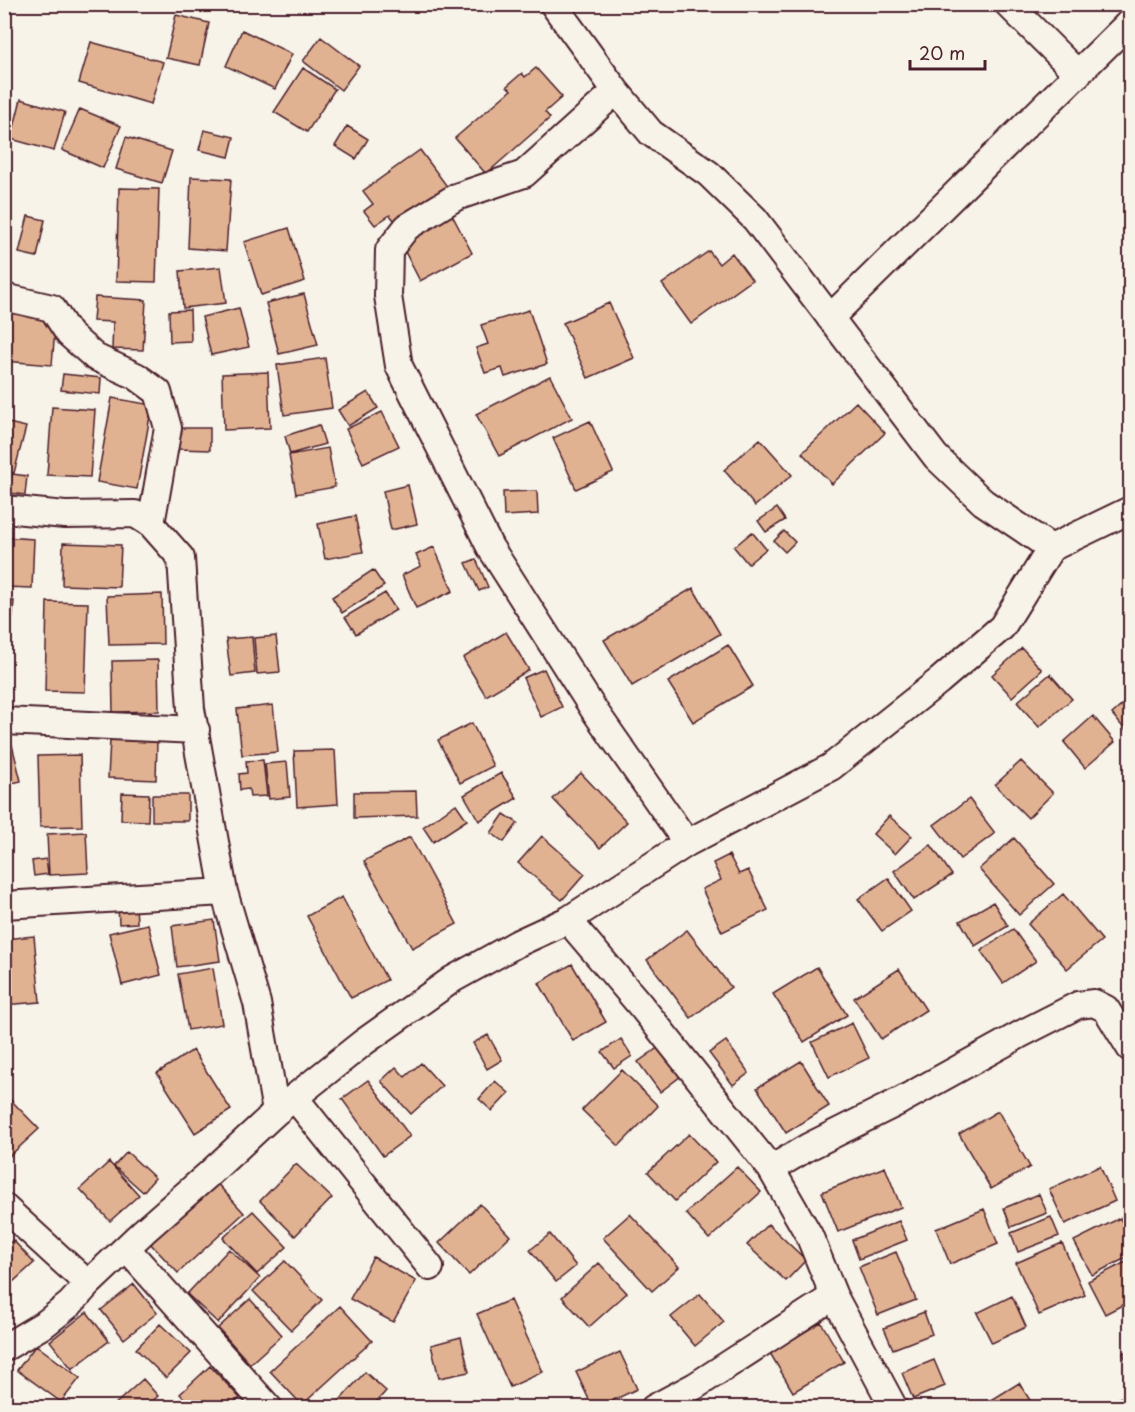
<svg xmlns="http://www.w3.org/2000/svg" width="1135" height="1412" viewBox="0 0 1135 1412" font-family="'Playpen Sans',sans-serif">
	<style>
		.building { fill: #e1b292; stroke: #4a1f2b; stroke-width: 1.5 }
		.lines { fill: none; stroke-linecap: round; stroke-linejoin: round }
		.street-casing { stroke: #4a1f2b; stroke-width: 30 }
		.street { stroke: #f7f3e8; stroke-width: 26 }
	</style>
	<rect width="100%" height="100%" fill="#f7f3e8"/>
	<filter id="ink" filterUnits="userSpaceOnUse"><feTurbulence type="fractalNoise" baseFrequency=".0167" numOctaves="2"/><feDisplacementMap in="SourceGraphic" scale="12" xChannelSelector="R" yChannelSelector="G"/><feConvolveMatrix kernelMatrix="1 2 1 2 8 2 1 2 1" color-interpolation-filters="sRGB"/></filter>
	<g filter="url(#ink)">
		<path class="building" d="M176,15L209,23L200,65L166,58Z
			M242,30L292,54L275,89L226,66Z
			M321,37L359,66L341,90L303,61Z
			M91,42L163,62L151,104L79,83Z
			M303,68L335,89L307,132L274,112Z
			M536,68L562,97L545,112L550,118L486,174L455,138L511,90L507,86L522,73L525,77Z
			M21,99L65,112L54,151L11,139Z
			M80,109L121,126L103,168L62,150Z
			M347,126L368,139L356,159L335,146Z
			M204,130L234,137L229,157L199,150Z
			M126,137L172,151L162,183L116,169Z
			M420,150L449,189L398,225L390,215L375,225L364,211L373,204L363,191Z
			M191,177L231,179L226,251L188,248Z
			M119,188L159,189L156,282L116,281Z
			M450,211L472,253L420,281L398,238Z
			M28,216L45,220L37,257L19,253Z
			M289,228L305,281L261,295L244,242Z
			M709,251L719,264L732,253L752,280L691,324L662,284Z
			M221,267L226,303L183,308L180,271Z
			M304,294L318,345L279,354L266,303Z
			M95,297L146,300L143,350L112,349L113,322L93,321Z
			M609,303L634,358L588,378L563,323Z
			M239,308L249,347L211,355L202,317Z
			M190,310L191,341L170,342L169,311Z
			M529,310L547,364L505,377L502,368L485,373L476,348L488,344L481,325Z
			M8,313L56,318L52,365L4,361Z
			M325,358L332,408L284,415L277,365Z
			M268,372L270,428L224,430L222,374Z
			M63,374L101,378L100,394L61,390Z
			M550,376L572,418L499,456L476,414Z
			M368,392L378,408L348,426L338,410Z
			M112,398L152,405L137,489L97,482Z
			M856,402L885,433L832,484L802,453Z
			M52,407L95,410L90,477L47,475Z
			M382,412L399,446L363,463L346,429Z
			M590,421L613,472L576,489L553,438Z
			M4,422L26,427L14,473L4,471Z
			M319,425L325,444L290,454L285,436Z
			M179,428H210V450L178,449Z
			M760,439L792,475L755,506L724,470Z
			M328,448L335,487L296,494L289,455Z
			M12,474L27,476L25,495L10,493Z
			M408,485L417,524L391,530L383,491Z
			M537,491L538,514L504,516L503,492Z
			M777,508L785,520L766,532L758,521Z
			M355,516L363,552L325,559L318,524Z
			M784,531L795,542L785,552L774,541Z
			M752,532L766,549L748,564L734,547Z
			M4,537L34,539L32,588L4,587Z
			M63,543L121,545L119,587L62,585Z
			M434,547L453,591L416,608L402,575L421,566L416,555Z
			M476,559L488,587L479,591L466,563Z
			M373,570L384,586L342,613L332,597Z
			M693,588L720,634L632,686L604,640Z
			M385,593L396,610L356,634L345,617Z
			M162,594L163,644L109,645L107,596Z
			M4,600L14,601L12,624L4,623Z
			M47,602L88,603L85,692L45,691Z
			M4,624L9,625L4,671Z
			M506,632L529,670L486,696L463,658Z
			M276,636L280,672L257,674L254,638Z
			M252,637L255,673L231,676L226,639Z
			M728,645L753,686L693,722L668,682Z
			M1022,648L1042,670L1012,697L992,675Z
			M158,660L159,711L113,712L112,661Z
			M544,669L562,707L541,717L523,678Z
			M1050,674L1072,699L1039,727L1017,702Z
			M1129,699L1130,701V729L1127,732L1112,714Z
			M273,705L278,752L242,755L237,709Z
			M1093,716L1115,742L1085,768L1064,742Z
			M472,723L493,766L460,783L438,740Z
			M110,740L157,742L156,780L108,778Z
			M12,745L21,781L4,785V747Z
			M335,750L338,804L297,807L294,751Z
			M80,755L82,826L40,827L38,756Z
			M263,760L267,796L250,797L249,789L240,790L239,774L247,773L246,761Z
			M1021,761L1053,793L1028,818L995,785Z
			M287,762L290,797L269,799L265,764Z
			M501,773L517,798L479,821L464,795Z
			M581,773L627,822L600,848L553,799Z
			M416,791L417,816L354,818V792Z
			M122,793L149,794L148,821L121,820Z
			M152,795H188V821H152Z
			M969,799L995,833L960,859L934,825Z
			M456,804L467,820L433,842L423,827Z
			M504,814L518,823L504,842L491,833Z
			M889,816L912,836L895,854L873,834Z
			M86,832L88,873L49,875L47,834Z
			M542,836L585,874L562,900L518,863Z
			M410,837L457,924L412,948L364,861Z
			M1014,838L1054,884L1019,915L979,869Z
			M931,845L952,875L914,900L894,871Z
			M729,855L739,874L748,870L768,910L722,932L702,889L721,880L713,863Z
			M46,859L48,874L34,876L32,861Z
			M888,878L911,911L882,931L858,899Z
			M1063,894L1102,940L1067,969L1028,924Z
			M342,897L387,980L351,998L307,916Z
			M993,902L1008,926L975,946L960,921Z
			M118,905H136L137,923L119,924Z
			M214,920L220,961L177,967L172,926Z
			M148,924L161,975L122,985L109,933Z
			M1013,929L1036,961L1003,983L981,951Z
			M687,930L731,987L691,1018L647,960Z
			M34,936L40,1002L4,1005V939Z
			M572,964L606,1022L573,1041L539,983Z
			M817,967L847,1015L804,1042L773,994Z
			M213,968L222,1024L188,1030L178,974Z
			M899,969L926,1010L881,1039L854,998Z
			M852,1023L869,1058L829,1077L812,1042Z
			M488,1035L502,1060L487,1069L473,1043Z
			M621,1039L632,1056L614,1068L602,1052Z
			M726,1041L749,1073L733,1085L709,1053Z
			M659,1047L681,1076L660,1092L638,1062Z
			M193,1050L231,1110L195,1133L157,1073Z
			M801,1061L829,1106L786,1133L757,1088Z
			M421,1063L442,1086L411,1114L381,1081L396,1067L405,1077Z
			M622,1070L658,1106L619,1146L582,1110Z
			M368,1080L410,1136L383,1156L342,1099Z
			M495,1081L509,1093L492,1111L479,1099Z
			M4,1093L39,1129L4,1161Z
			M998,1111L1030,1167L991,1189L959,1134Z
			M689,1134L716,1162L675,1201L648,1172Z
			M127,1152L155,1178L143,1192L114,1166Z
			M109,1162L139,1195L110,1221L80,1189Z
			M296,1164L332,1198L295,1236L260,1201Z
			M1100,1166L1115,1201L1065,1224L1049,1189Z
			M737,1167L761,1192L709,1239L686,1213Z
			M885,1167L901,1207L838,1232L822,1192Z
			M214,1180L244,1213L178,1273L148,1241Z
			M1130,1181V1199L1124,1183Z
			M1039,1194L1047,1213L1011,1227L1004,1208Z
			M480,1204L510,1236L469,1275L439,1243Z
			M984,1209L998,1244L950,1264L936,1229Z
			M253,1211L287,1247L257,1274L223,1238Z
			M630,1214L679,1267L652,1291L603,1238Z
			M1051,1217L1059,1236L1018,1252L1011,1233Z
			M1120,1218L1130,1238V1256L1092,1275L1074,1241Z
			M899,1221L907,1240L859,1259L852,1240Z
			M768,1224L806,1260L786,1281L747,1245Z
			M550,1234L576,1266L556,1282L530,1250Z
			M13,1240L34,1263L4,1290V1248Z
			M1062,1243L1085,1295L1039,1315L1016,1263Z
			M229,1249L260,1278L218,1323L187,1294Z
			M896,1252L916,1300L878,1315L859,1267Z
			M373,1257L416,1281L393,1322L350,1299Z
			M1130,1260V1301L1105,1314L1088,1281Z
			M285,1261L322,1300L291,1330L253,1291Z
			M599,1263L627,1293L589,1327L562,1297Z
			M134,1284L157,1313L124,1339L101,1310Z
			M700,1294L724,1322L695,1346L671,1317Z
			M1012,1296L1026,1327L992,1343L977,1313Z
			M250,1299L282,1335L250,1364L218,1328Z
			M510,1300L543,1372L510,1387L477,1314Z
			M340,1306L372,1341L302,1405L270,1371Z
			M87,1312L109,1341L72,1369L50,1341Z
			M924,1312L932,1334L893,1349L884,1328Z
			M821,1322L844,1362L793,1392L770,1353Z
			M160,1324L191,1353L166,1378L136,1349Z
			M461,1337L469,1372L439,1378L431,1345Z
			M36,1345L80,1378L61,1402L17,1370Z
			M1130,1349V1370L1123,1353Z
			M620,1352L637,1389L597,1408H593L576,1372Z
			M934,1360L945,1386L913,1399L902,1373Z
			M210,1366L240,1398L229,1408H193L180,1394Z
			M365,1372L386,1391L371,1408H333Z
			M143,1379L158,1396L145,1408H111Z
			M1019,1383L1035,1408H987L985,1404Z
			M1124,1396L1130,1408H1098Z
			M4,1398L52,1408H4Z"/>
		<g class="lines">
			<defs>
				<path id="street" d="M553,4L616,91L651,133L709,174L755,219L936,457L983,502L1051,548
					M1008,4L1078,74
					M616,91L524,174L456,197L407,227L389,250L388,296L399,366L490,547L594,710L687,843
					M4,297L52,308L69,334L95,357L136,376L158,392L168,428L151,524
					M830,318L1130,22
					M4,509L65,515L135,514L151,524L181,558L191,709L224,892L257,1003L276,1112
					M4,721L196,730
					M4,905L224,892
					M568,920L641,1006L771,1169L809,1235L834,1296L894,1408
					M295,1098L430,1267
					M771,1169L808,1147L900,1101L1021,1034L1078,1005L1094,1003L1106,1009L1130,1048
					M4,1207L88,1284
					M126,1248L269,1408
					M4,1348L46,1323L70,1304L88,1284L144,1231L209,1174L276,1112L364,1042L453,979L518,943L568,920L687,843L831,767L939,681L1002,627L1051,548L1130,510
					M654,1408L695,1386L834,1296"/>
			</defs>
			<use href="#street" class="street-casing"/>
			<use href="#street" class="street"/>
		</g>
	</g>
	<rect width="1135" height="1412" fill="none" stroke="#f7f3e8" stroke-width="24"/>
	<rect x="12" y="12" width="1111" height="1388" fill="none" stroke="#4a1f2b" stroke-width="2" filter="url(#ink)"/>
	<path d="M910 60v9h75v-9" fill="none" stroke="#4a1f2b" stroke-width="3"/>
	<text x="919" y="60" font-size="18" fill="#4a1f2b" stroke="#f7f3e8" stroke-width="4.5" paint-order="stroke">20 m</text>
</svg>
